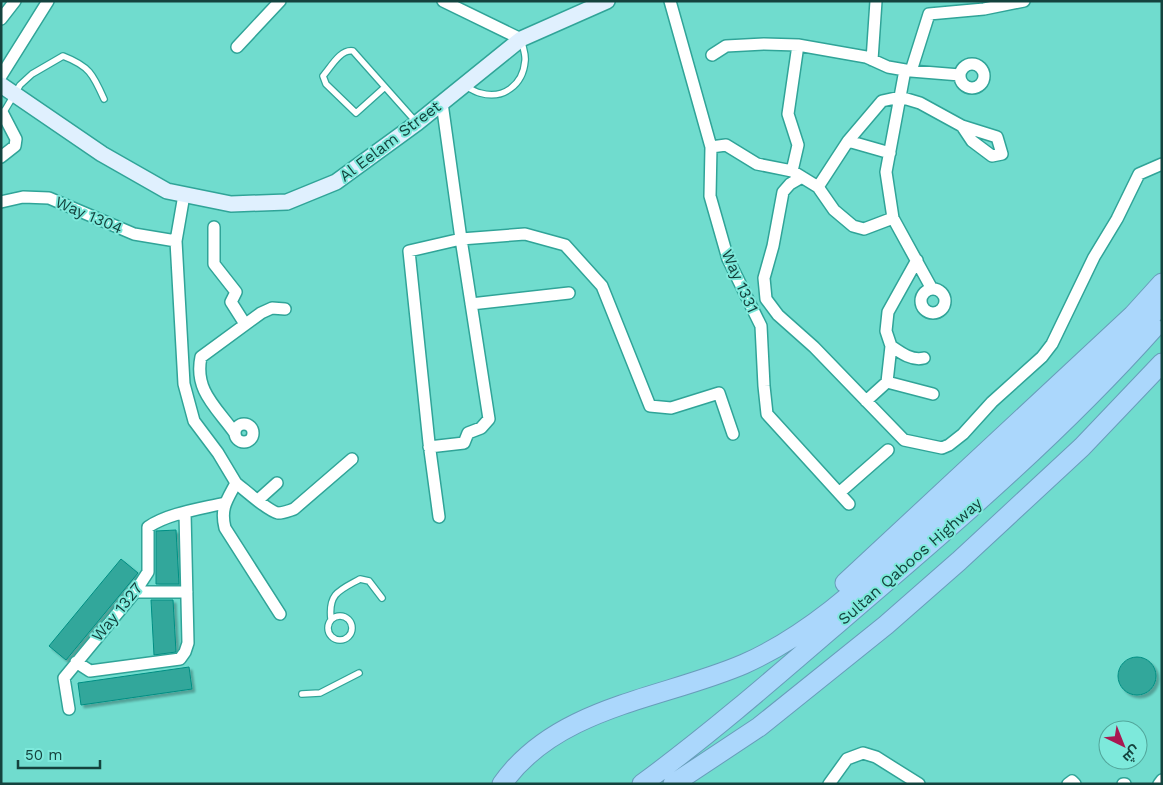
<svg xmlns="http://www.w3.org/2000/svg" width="1163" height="785" viewBox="0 0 1163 785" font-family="'Work Sans',Cairo,sans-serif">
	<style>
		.building { fill: #33a79b; stroke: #028e83; filter: url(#shadow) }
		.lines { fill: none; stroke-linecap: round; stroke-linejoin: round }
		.service-casing { stroke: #30a498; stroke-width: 8 }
		.minor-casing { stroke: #30a498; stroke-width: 14 }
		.secondary-casing { stroke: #30a498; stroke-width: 18 }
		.trunk-casing { stroke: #689dba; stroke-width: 21 }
		.service { stroke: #fff; stroke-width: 5.5 }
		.minor { stroke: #fff; stroke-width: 11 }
		.secondary { stroke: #e0f0fe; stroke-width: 15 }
		.trunk { stroke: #abd7fc; stroke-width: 19 }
		.labels { text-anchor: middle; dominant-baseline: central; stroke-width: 4; stroke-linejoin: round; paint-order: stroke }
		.street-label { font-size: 16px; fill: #14433e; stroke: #7de9db }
	</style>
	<defs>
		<filter id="shadow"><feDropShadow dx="3" dy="3" stdDeviation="1" flood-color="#0004"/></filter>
	</defs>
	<rect width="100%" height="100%" fill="#70dcce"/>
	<path class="building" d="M176,530L179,584H156V531Z
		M121,559L138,573L66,660L49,646Z
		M151,600H173L176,652L154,655Z
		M1118 676a19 19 0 1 1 38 0a19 19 0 1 1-38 0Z
		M189,667L192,689L81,705L78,683Z"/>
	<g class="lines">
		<defs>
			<path id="service" d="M465,86C470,88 475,92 480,93C503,100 523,85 525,61C526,55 523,48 522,42
				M385,87L356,113L326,84L323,76C331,67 340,49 353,51L417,123
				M2,115L20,85L32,74L63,56C89,66 93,74 104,99
				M328 628a12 12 0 1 1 24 0a12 12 0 1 1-24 0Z
				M331,619C328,593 340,590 360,579L369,581L382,598
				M302,694L320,693L359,673"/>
			<path id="minor" d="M443,1L521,39
				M670,1L711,147L710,196L728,259L761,326L764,386L767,414L849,504
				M1,19L15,1
				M237,47L280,1
				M712,55L726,46L764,44L798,45L866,57L888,67L911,71L960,75
				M872,60L876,1
				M960 76a12 12 0 1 1 24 0a12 12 0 1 1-24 0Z
				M905,70L886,172L893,218L932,289
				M911,71L929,14L984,9L1024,1
				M1,76L48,1
				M848,141L890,153
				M711,147L726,145L757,164L792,171L818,187L834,210L853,226L864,229L893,218
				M1,157L15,146L16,139L3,114
				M792,171L798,145L788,114L798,45
				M802,177L790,184L783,192L773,246L764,278L766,299L778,315L814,347L904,440L942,448L949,445L963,434L992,402L1042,357L1052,344L1094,257L1117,219L1139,174L1162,164
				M818,187L848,141L882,101L900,97L920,103L962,126L972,141L992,156L1002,154L997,137L962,126
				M184,195L176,241L184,384L194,421L218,453L236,483C227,500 220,508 225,528L280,614
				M1,202L23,197L49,198L134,234L176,241
				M214,227V264L236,292L231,302L245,324
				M921 301a12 12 0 1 1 24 0a12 12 0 1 1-24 0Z
				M471,304L569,293
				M891,346C901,353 912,361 924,358
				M887,382L933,394
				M866,401L887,382L891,346L886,331L888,312L917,260
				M235 433a9 9 0 1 1 18 0a9 9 0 1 1-18 0Z
				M234,432C216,407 194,390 201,357L261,313L272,308L285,309
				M429,447L464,443L468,433L481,428L489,419L461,239L442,103
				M236,483C245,490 268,511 278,513C284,513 288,511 294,509L352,459
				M839,493L888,450
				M258,500L277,483
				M439,517L429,443L409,251L461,239L525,234L565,245L602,286L650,406L671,408L719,393L733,434
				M135,592H187
				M76,662L90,671L180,659L185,652L188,643L185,513
				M69,709L64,678L135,592L148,572V527C169,513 200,509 225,503
				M829,784L847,759L863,753L876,757L919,784
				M1068,784L1072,781L1075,784
				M1123,784H1125
				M1159,784L1162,780"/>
			<path id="secondary" d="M1,85L102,154L167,191L231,204L287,202L336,182L417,123L521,39L607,1"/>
			<path id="trunk" d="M845,583L1133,315L1162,283
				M502,784C557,706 663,699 744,664C814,633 870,578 926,527C1006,455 1084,380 1162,305
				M642,784C717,729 787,667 858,606C961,518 1064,429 1154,328
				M673,784L759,727L886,625L959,561L1082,447L1162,363"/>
		</defs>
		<use href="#service" class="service-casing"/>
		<use href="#minor" class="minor-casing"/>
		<use href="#secondary" class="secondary-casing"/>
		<use href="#trunk" class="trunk-casing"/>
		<use href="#service" class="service"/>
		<use href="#minor" class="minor"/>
		<use href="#secondary" class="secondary"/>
		<use href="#trunk" class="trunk"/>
	</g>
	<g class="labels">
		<g class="street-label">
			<text transform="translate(390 141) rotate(-37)">Al Eelam Street</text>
			<text transform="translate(89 215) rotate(23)">Way 1304</text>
			<text transform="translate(740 281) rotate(66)">Way 1331</text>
			<text transform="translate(910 561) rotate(-41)">Sultan Qaboos Highway</text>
			<text transform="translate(117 612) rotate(-51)">Way 1327</text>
		</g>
	</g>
	<rect width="1163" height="785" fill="none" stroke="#14433e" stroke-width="5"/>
	<g transform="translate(1123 745) rotate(137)"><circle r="24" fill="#7de9db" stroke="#53a79c"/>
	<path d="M0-4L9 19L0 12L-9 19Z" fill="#a91851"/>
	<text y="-8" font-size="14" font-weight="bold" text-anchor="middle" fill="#14433e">ش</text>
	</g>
	<path d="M18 760v8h82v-8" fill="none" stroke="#14433e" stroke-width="2.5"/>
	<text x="25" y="760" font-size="15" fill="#14433e" stroke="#7de9db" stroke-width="4" paint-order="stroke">50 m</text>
</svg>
